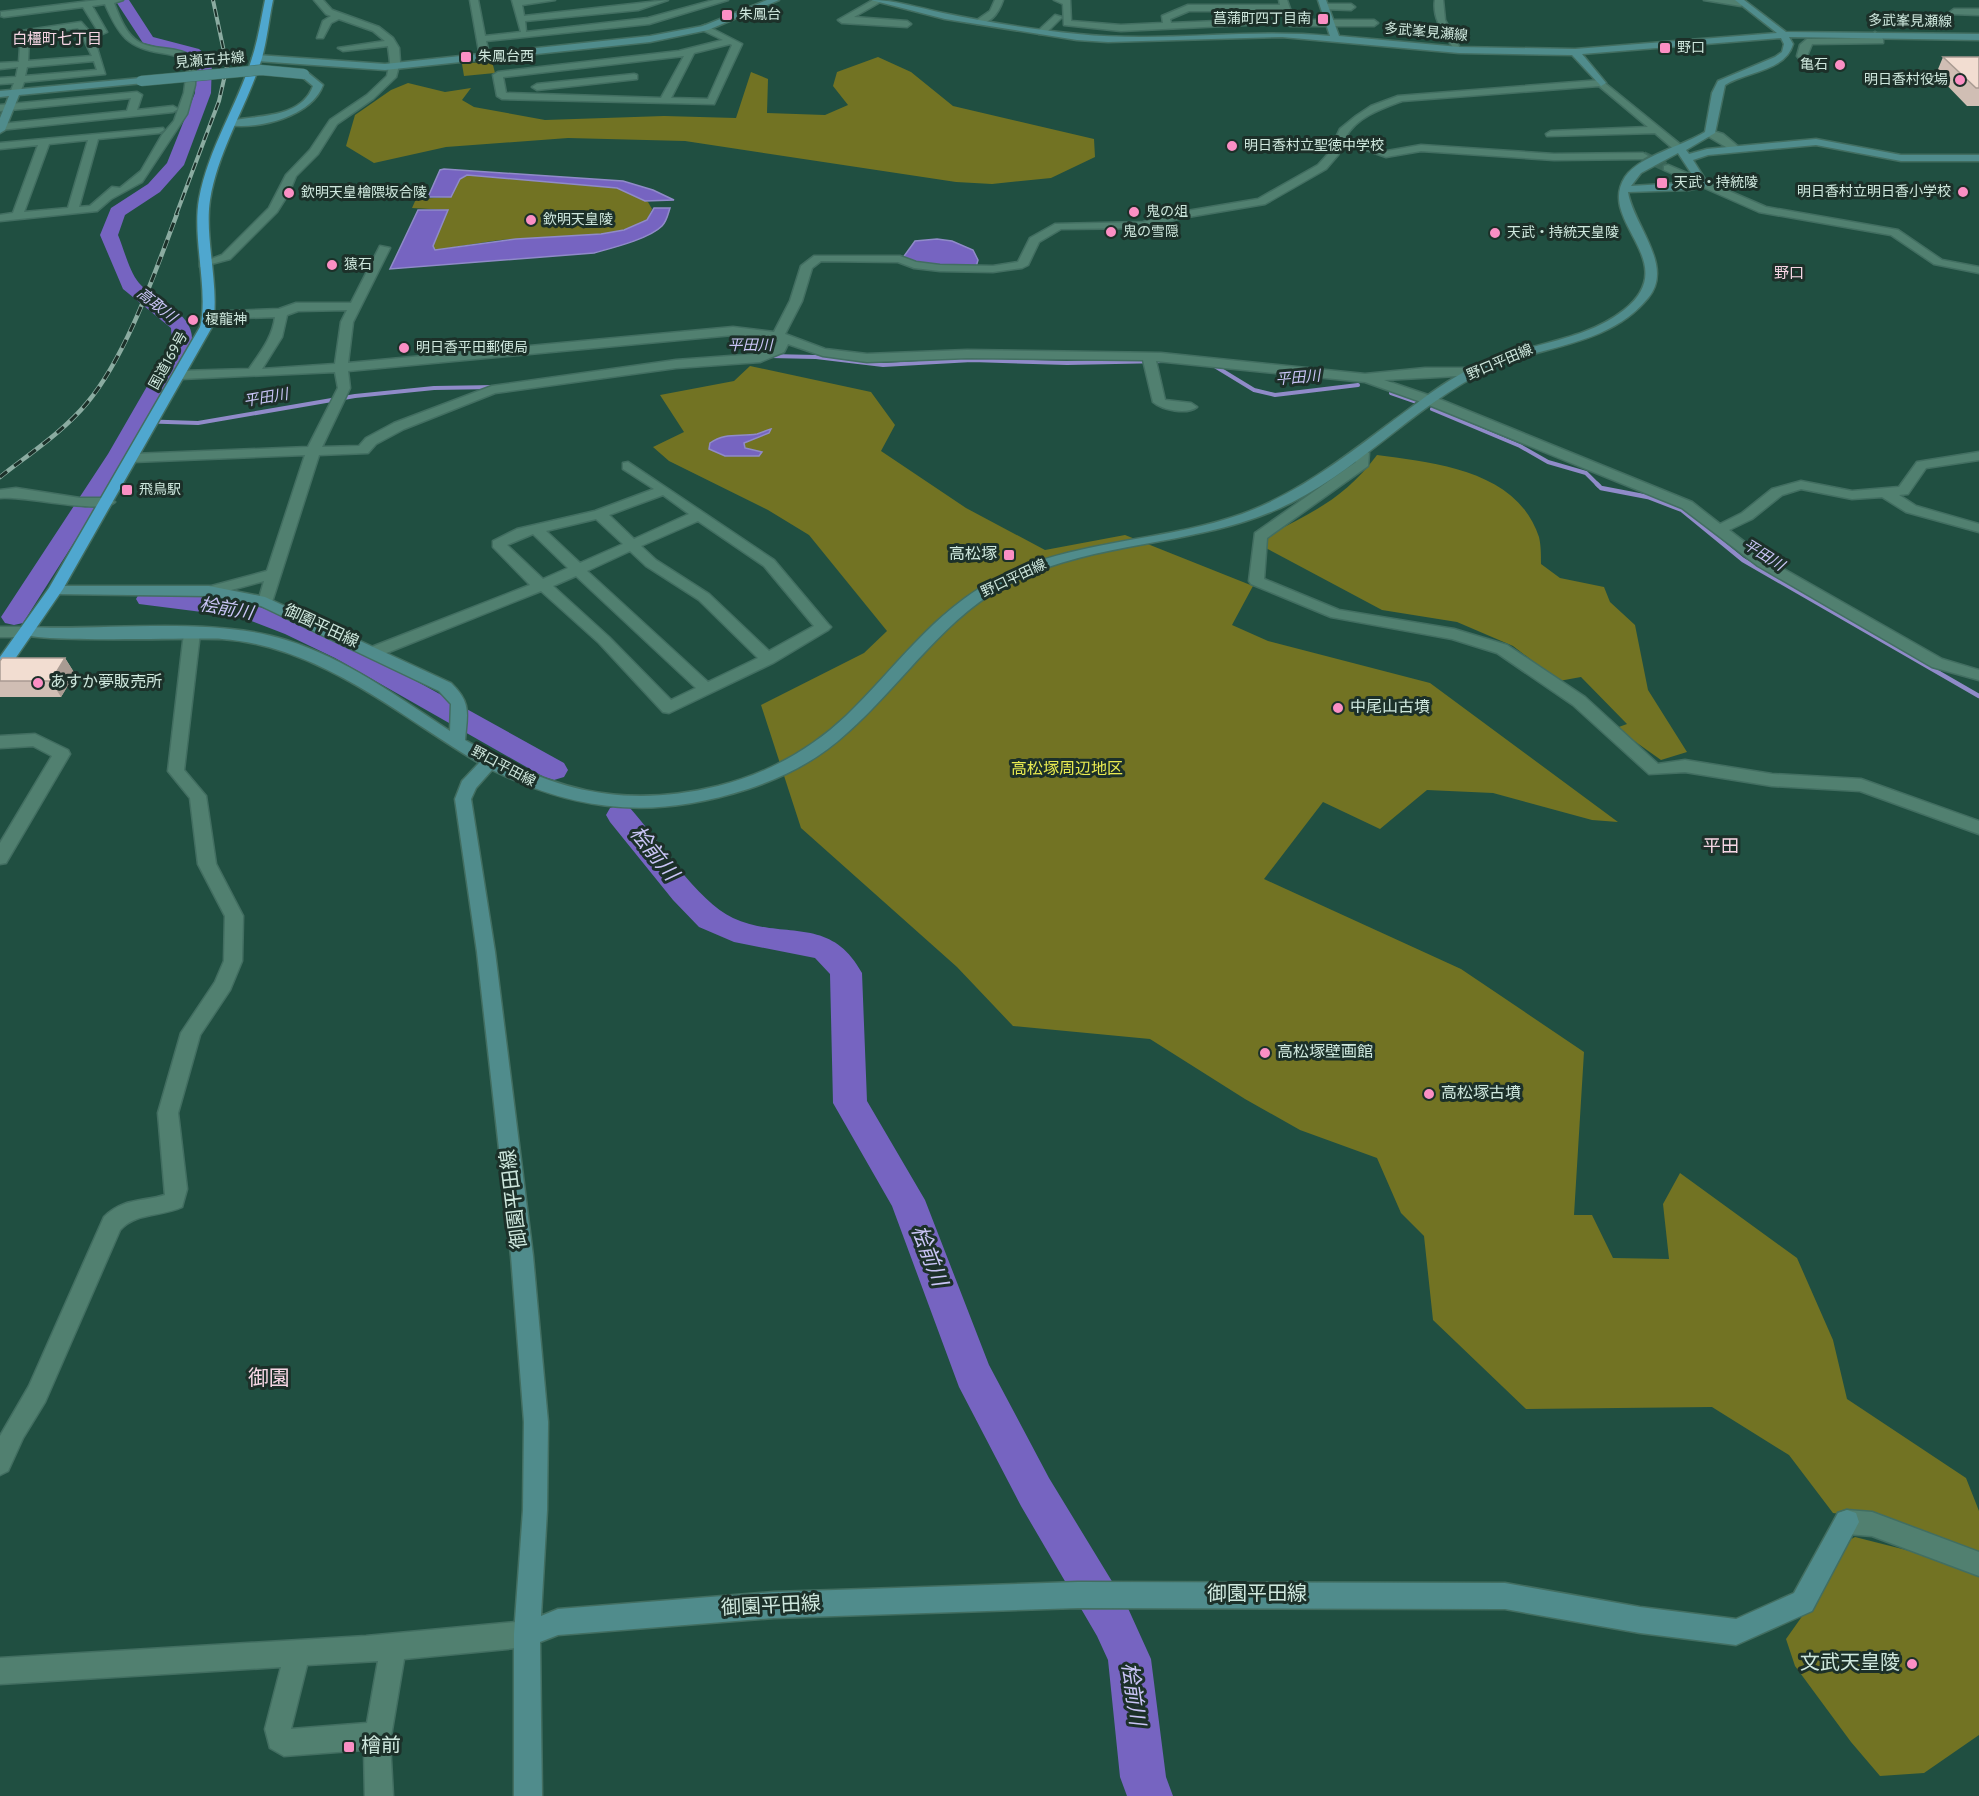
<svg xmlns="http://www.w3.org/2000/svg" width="1979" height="1796" viewBox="0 0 1979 1796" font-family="Overpass,'Noto Sans JP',sans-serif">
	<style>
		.green { fill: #727323 }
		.water { fill: #7664c1; stroke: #908bc9; stroke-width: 1.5 }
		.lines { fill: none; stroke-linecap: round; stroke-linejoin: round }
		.stream-far1 { stroke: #908bc9; stroke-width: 4 }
		.stream { stroke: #908bc9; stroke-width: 4.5 }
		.river { fill: #7664c1; fill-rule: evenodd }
		.street-tunnel { stroke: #3a6658; stroke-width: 10; stroke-dasharray: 10 4.5; stroke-linecap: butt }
		.street-casing { stroke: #426e61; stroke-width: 3 }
		.secondary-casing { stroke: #426e61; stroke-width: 3 }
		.highway-casing { stroke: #426e61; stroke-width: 3 }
		.street { fill: #518070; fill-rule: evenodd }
		.secondary { fill: #508c8c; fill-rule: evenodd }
		.highway { fill: #4fa7cf; fill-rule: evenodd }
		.rail-far1-casing { stroke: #8baca1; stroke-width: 4 }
		.rail-casing { stroke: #8baca1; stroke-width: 4.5 }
		.rail-far1 { stroke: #1c3029; stroke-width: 2; stroke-dasharray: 8; stroke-linecap: butt }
		.rail { stroke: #1c3029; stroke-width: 3; stroke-dasharray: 9; stroke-linecap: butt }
		.secondary-bridge-casing { stroke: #426e61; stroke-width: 11; stroke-linecap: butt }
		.secondary-bridge { stroke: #508c8c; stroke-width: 10 }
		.wall { fill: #d0beb4 }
		.shaded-wall { fill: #a99b92 }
		.building { fill: #f2ddd1; stroke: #a99b92; stroke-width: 1.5 }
		.poi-dot { fill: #fb8fc4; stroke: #1c3029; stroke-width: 2 }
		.labels { text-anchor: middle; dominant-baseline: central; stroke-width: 6; stroke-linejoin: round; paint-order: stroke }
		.far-poi-label { font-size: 14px; fill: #cee7dd; stroke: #1c3029; text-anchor: start }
		.far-street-label { font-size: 14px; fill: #cee7dd; stroke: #1c3029 }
		.far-neighbourhood-label { font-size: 15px; fill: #f6d6e4; stroke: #1c3029 }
		.far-water-label { font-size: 15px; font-style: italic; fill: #cac5f6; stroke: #1c3029 }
		.poi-label { font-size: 16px; fill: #cee7dd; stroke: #1c3029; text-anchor: start }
		.street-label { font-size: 16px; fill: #cee7dd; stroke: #1c3029 }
		.park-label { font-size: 16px; fill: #e9eb51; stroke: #1c3029 }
		.water-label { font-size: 18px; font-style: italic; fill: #cac5f6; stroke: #1c3029 }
		.neighbourhood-label { font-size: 18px; fill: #f6d6e4; stroke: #1c3029 }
		.near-street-label { font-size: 20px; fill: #cee7dd; stroke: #1c3029 }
		.near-poi-label { font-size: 20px; fill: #cee7dd; stroke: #1c3029; text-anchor: end }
		.near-water-label { font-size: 21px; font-style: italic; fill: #cac5f6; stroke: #1c3029 }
		.near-neighbourhood-label { font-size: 21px; fill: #f6d6e4; stroke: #1c3029 }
	</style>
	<rect width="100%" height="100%" fill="#204f41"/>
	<path class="green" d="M878,57L911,72L953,106L1094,139L1095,157L1051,178L992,184L956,182L685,141L568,138L446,147L374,163L346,146L355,115L391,90L408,83L445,92L471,88L462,100L474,107L545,120L664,116L736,118L751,72L768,79L767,113L825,115L848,105L833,86L837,72Z
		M492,61L495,73L464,76L462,64Z
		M467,175L617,188L648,202L652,209L647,220C616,240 554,236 517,239C489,240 462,247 435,250L433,246L448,210L412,208L416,199L451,197L460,179Z
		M750,366L871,392L895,425L881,451L966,508L1045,550L1125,535L1253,586L1232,625L1268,641L1430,683L1618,822L1592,820L1493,793L1427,790L1380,829L1323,802L1264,879L1461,969L1584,1052L1574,1215H1592L1613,1258L1669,1259L1663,1204L1680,1173L1797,1258L1833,1340L1847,1399L1966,1478L1979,1511V1552L1868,1518L1833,1513L1789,1455L1712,1407L1526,1409L1433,1320L1424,1236L1401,1213L1377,1158L1300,1130L1245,1099L1150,1039L1013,1026L957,967L801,828L761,705L864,653L887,631L809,535L768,510L669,461L653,447L684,432L660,395L734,381Z
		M1377,455C1435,463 1517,470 1539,537C1541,545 1541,556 1541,564L1560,578L1604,587L1610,602L1635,625L1648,690L1687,752L1661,760L1616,728L1627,724L1581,677L1559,681L1513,646L1457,622L1382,610L1264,547L1267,536C1313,512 1345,498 1377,455Z
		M1855,1537L1914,1552L1979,1575V1735L1924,1773L1880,1776L1851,1742L1795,1666L1786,1639L1803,1615L1823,1554Z"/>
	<path class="water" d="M444,169L623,181L653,190L674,200L645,201L617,188L467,175L460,179L451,197H428L440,170Z
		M654,208H670C668,214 667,221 662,226C649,239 612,248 594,253L390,269L418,210H448L433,246L435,250L516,239L601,234L624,230L647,220Z
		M937,239L952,241L973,250L978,260L976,267L929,266L902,259L915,241Z
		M771,429L769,433L744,443L745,448L762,452L759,456H725L709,449L710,443C725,432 740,437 757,434C762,433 766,430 771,429Z"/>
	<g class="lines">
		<path class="stream-far1" d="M770,356L816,357L883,365L972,360L1067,363L1164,361
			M1213,365L1254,390L1275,395L1358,385
			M1391,393L1414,401
			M1432,409L1520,446L1548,462L1586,473L1599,486
			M137,421L198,423L355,396L434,388L495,387"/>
		<path class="stream" d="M1597,484L1601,488L1648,497L1682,510L1743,560L1979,696"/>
		<path class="river" d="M115,0H129L153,37L199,49L212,60L211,93L184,165L160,192L125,215L118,235C124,249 129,271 139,283C156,303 195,311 192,343L130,454L23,623L14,625L5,623L1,617L108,454L172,343L171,328L123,289L100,235L111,208L148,184L167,163L195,93L196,61L189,55L143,43Z
			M148,591L245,602L303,622L353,646L564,763L568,770L564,777L554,780L544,777L335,658L285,634L241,617L139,604L136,599L139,594Z
			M620,805L630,808C658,839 697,901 733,918C783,941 830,914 862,973L867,1101L925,1200L989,1365L1049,1478L1127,1606L1151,1659L1166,1777L1173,1796H1127L1120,1777L1108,1660L1097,1636L1021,1506L959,1387L892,1206L833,1103L830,974L815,958L734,942L699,927L673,900L610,822L606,815L610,808Z"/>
		<path class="street-tunnel" d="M1643,156L1668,168"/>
		<defs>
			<path id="street" d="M98,0H123L114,3C119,16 126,35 139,42C157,52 182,44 196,61L195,85L187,114L142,182L111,199L97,211L0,221V215L13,213L38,145L0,149V143L163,128L164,130L159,133L98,139L79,207L90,206L112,187L120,188L141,171L162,135L174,121L184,93L188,63C181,56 172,55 162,53C128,48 119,36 105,4L92,6L107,32L94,38L105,74L24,82L20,93L15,96L10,93L14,83L0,84V78L16,77L18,67L0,69V63L19,62L21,31L81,22L91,33L98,31L83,7L4,17L1,16V12ZM78,28L92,56L28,61L29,35ZM94,61L97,70L25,76L27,67ZM88,140L68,208L24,212L49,144Z
				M314,0H323L332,10L379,27L393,38L399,48L400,62L396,77L373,99L337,124L318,154L296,176L289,193L277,212L230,259L200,267V263L222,255L269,208L286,175L310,150L330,120L367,95L387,76L390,62L388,46L343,51L338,48L385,41L373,31L339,19L331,23L323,38H317L323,21L331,16L326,14Z
				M470,0H478L485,36L521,32L512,0H555L522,5L524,16L668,0L638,10L525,21L526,32L648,18L714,0H728L649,24L486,41L490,57L485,60L480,57Z
				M873,0L882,1L854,17L907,21L911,24L907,27L842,23L838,20Z
				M995,0H1003C999,12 991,24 977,24V20L990,11Z
				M1054,0H1070L1071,21L1121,25L1163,23L1162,16L1188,5H1280L1279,0H1287L1294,20H1374L1378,23L1374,26H1290L1286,23L1282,11H1246L1250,22L1246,25L1121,31L1064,25L1063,4ZM1189,11H1238L1241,20L1171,23L1170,19Z
				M1435,0H1443L1445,20L1462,52H1456C1445,35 1432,20 1435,0Z
				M1704,0H1737L1745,3L1741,6Z
				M1325,4H1351L1355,7L1351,10L1322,9Z
				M1954,9H1979V15L1951,14L1950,12Z
				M1055,15L1062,17L1045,34H1039V30Z
				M705,25L742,44L714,104L502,99L497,96L493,75L498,72L679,51L723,40L702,30V26ZM730,44L732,45L708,99L671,98L694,53ZM684,56L661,98L506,93L503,77Z
				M1875,32L1883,39V43L1812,44L1807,56L1809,63H1803L1797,56L1800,45L1807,39L1873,38L1871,35Z
				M634,74L637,75V79L537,90L532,87L537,84Z
				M1601,80L1686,149V153H1678L1655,133L1547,136L1546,134L1551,131L1648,127L1599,86L1402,101C1383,108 1356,117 1346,137L1387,151L1421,145L1554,154L1643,153L1648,156L1643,159L1554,160L1421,151L1386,157L1344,142L1338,155L1326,169L1265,204L1182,218L1143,228L1061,229L1039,242L1028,265L1022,268L993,272L940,271L914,268L898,262L821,261L812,268L802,301L785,334L825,349L867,354L967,350L1161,353L1365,374L1425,368H1472L1478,372L1476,375L1384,380L1434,397L1692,502L1720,524L1742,513L1772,489L1801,481L1852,491L1899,487L1917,462L1979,452V460L1926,468L1908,494L1899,495L1916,506L1979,524V532L1906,512L1882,497L1852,499L1801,489L1782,495L1752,519L1729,530L1768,560L1942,659L1979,670V680L1932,667L1758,566L1682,508L1424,403L1365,382L1156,361L1165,400L1191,403L1197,407C1187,415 1162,410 1153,402L1143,360L967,358L867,362L823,356L788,344L784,352L760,362L676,368L495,393L404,429L376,444L368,453L319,455L272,602L265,607L258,602L264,581L209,596L202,591L204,588L267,571L305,455L133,462L126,458L133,454L308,447L338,388L335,372L181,379L175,375L181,371L249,369C260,353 273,337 275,317L209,319L203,315L205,312L279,309L296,303H351L380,246L390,248L353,322L348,363L733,327L774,332L790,301L801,266L814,256H900L916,262L940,265L993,266L1018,262L1030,238L1055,224L1143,222L1181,212L1258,199L1318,165L1328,154L1340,129L1356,116L1371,106L1398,96ZM347,310L341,322L335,364L262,369L282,337L287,315L298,311ZM733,335L778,340L775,347L758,354L676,360L492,386L394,423L366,438L359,446L322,447L350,388L348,371Z
				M137,92L142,95L137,110L173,106L178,109L173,112L0,130L1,124L127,111L131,98L0,111V105Z
				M1710,130L1723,134L1740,148L1731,150L1706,135V131Z
				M1668,165L1766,207L1898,230L1942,260L1979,267V273L1934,264L1891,235L1759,212L1664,170V166Z
				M1362,449L1369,453L1368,466L1267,538L1264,579L1339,610L1454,629L1507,645L1585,697L1658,764L1685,760L1772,774L1861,779L1979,821V834L1860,791L1772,786L1685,772L1649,774L1573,705L1497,653L1452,639L1331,617L1251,584L1249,581L1255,533L1356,462L1355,453Z
				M628,462L774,560L828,624L831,627L828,630L773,663L669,713L663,712L599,643L541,591L379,656H369L366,652L369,648L530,585L493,547V541L517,529L595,511L654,489L623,469V463ZM663,495L689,514L634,539L609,515ZM596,519L623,544L580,563L546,531ZM698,521L764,566L814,626L769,651L709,594L656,560L641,546ZM533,534L568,568L543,579L507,545ZM630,551L646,566L699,600L758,658L708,682L587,571ZM576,576L696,688L671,700L609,637L553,586Z
				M16,488L80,498H108L115,502C103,515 23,495 0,498V490Z
				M0,627H26L34,632L26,637H0Z
				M192,628L200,633L184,770L206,796L216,864L243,916L242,961L230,990L200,1035L178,1113L187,1189L182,1207C161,1217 136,1212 120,1230L45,1402L23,1438L8,1471L0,1475V1436L29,1386L104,1217C123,1198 142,1202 165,1195L158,1113L181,1033L215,982L224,961L225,916L198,864L190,798L168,771L184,633Z
				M35,734L68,750L70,754L6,863L0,864V843L52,756L33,746L0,748V736Z
				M1847,1510L1872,1512L1979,1552V1576L1872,1536L1847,1534L1838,1531L1835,1522L1838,1513Z
				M527,1621L536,1625L540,1634L536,1643L527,1647L404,1659L390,1742L393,1796H365L364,1750L284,1756L270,1748L265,1729L281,1667L0,1684V1658L366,1636ZM378,1661L367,1723L291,1729L307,1665Z"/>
			<path id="secondary" d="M767,0H779L708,30L650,42L385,70L257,61L252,58L257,55L385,64L650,36L703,26Z
				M871,0C895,0 919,8 943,13C987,22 1033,30 1078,34C1162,43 1246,28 1330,36L1318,0H1326L1339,36L1459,47L1575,49L1777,33L1735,0H1744L1786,32L1979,34V40L1789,37L1793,44C1785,72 1746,71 1725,85L1715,133L1686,150L1689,154L1707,149L1816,139L1901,155H1979V161H1901L1816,145L1708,155L1693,160L1708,184L1707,186L1689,190L1628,192C1633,225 1675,266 1648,298C1608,347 1540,345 1487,370C1412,407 1355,475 1278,509C1194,546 1098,541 1016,580C945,614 905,682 847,733C819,759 785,777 748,789C655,819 580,813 492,770L476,788L471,799L495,952L533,1256L548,1422L547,1510L541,1616L558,1609L774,1592L1078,1582L1505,1583L1640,1607L1736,1619L1794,1593L1838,1513L1847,1510L1856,1513L1859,1522L1812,1611L1736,1645L1640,1633L1505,1609L1078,1608L774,1618L558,1635L540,1642L542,1796H514V1634L523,1510L524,1422L511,1256L477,952L455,799L462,781L479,763C398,715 320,646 222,639C195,637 27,644 18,632L26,627C106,631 211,616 286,640C345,658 398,697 450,731L451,704L439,691L261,606L209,596L56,594L51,592L49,589L51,586H209L265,597L451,683C472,703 467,714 465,740C549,789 621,810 718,786C766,774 810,750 846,716C895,669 933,612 994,580C1071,539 1161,543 1242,514C1299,493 1346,456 1394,420C1423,399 1452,375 1486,362C1530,343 1585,341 1624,310C1684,262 1596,222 1625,177C1639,156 1683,146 1705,132L1712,93L1718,81L1775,57L1782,52L1784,44L1781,38L1582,54L1606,83L1601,86L1572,55L1459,53L1282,37L1108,42L1077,40L945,19ZM1678,153L1697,182L1631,186L1641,173Z
				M301,72H307L323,85C312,116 259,130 228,125V121C257,115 301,119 313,86L301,76Z
				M141,78L144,79V83L19,95L5,130L0,133V118L9,96L0,97V91Z"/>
			<path id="highway" d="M265,0H273C269,19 267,40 262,58C247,106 218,150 210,200C204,239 221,292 212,327L63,589L6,672L0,673V657L49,588L200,327C209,292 192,239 199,199C208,149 237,106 252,58C258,40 261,19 265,0Z"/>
		</defs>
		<use href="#street" class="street-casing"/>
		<use href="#secondary" class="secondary-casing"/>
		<use href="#highway" class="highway-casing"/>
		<use href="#street" class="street"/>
		<use href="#secondary" class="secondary"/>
		<use href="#highway" class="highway"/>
		<defs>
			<path id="rail-far1" d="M176,215L219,101L227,66L213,0"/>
			<path id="rail" d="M0,477C29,454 63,432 87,403C127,355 155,272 177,214"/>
		</defs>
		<use href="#rail-far1" class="rail-far1-casing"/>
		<use href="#rail" class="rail-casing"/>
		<use href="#rail-far1" class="rail-far1"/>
		<use href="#rail" class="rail"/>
		<defs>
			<path id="secondary-bridge" d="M141,81L261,70L304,74"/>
		</defs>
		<use href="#secondary-bridge" class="secondary-bridge-casing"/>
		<use href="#secondary-bridge" class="secondary-bridge"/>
	</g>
	<path class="wall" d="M1943,57H1979V106H1967L1936,74Z
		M65,658L75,674L61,697H0V661Z"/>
	<path class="shaded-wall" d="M65,658L75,674L61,697L51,681Z"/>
	<path class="building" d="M1943,57H1979V88H1976Z
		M2,658H65L51,681H0V661Z"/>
	<g class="poi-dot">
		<rect x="721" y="9" width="12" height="12" rx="3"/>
		<rect x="1317" y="13" width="12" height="12" rx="3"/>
		<rect x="1659" y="42" width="12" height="12" rx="3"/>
		<rect x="460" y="51" width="12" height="12" rx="3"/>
		<circle cx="1840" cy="65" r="6"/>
		<circle cx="1960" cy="80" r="6"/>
		<circle cx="1232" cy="146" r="6"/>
		<rect x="1656" y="177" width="12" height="12" rx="3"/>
		<circle cx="1963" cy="192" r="6"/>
		<circle cx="289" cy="193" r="6"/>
		<circle cx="1134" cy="212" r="6"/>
		<circle cx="531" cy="220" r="6"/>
		<circle cx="1111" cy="232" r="6"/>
		<circle cx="1495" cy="233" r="6"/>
		<circle cx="332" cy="265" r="6"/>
		<circle cx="193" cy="320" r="6"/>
		<circle cx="404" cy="348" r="6"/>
		<rect x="121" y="484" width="12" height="12" rx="3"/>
		<rect x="1003" y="549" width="12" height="12" rx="3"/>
		<circle cx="38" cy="683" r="6"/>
		<circle cx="1338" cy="708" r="6"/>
		<circle cx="1265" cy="1053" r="6"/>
		<circle cx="1429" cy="1094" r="6"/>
		<circle cx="1912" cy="1664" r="6"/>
		<rect x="343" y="1741" width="12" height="12" rx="3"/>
	</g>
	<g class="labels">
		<g class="far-poi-label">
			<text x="739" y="15">朱鳳台</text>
			<text x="1311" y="19" text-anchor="end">菖蒲町四丁目南</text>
			<text x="1677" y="48">野口</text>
			<text x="478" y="57">朱鳳台西</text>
			<text x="1828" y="65" text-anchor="end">亀石</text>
			<text x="1948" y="80" text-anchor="end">明日香村役場</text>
			<text x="1244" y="146">明日香村立聖徳中学校</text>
			<text x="1674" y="183">天武・持統陵</text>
			<text x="1951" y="192" text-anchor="end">明日香村立明日香小学校</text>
			<text x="301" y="193">欽明天皇檜隈坂合陵</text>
			<text x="1146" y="212">鬼の俎</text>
			<text x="543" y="220">欽明天皇陵</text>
			<text x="1123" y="232">鬼の雪隠</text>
			<text x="1507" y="233">天武・持統天皇陵</text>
			<text x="344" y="265">猿石</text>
			<text x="205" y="320">榎龍神</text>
			<text x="416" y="348">明日香平田郵便局</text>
			<text x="139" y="490">飛鳥駅</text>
		</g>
		<g class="far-street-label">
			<text transform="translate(1910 22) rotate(1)">多武峯見瀬線</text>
			<text transform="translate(1426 33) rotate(5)">多武峯見瀬線</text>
			<text transform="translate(210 61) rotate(-5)">見瀬五井線</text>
			<text transform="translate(169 361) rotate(-61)">国道169号</text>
			<text transform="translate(1500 363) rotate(-23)">野口平田線</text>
			<text transform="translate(1014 579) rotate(-25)">野口平田線</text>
			<text transform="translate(503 767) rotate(28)">野口平田線</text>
		</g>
		<g class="far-neighbourhood-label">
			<text x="57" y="40">白橿町七丁目</text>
			<text x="1789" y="274">野口</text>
		</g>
		<g class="far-water-label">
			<text transform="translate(156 306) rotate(38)">高取川</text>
			<text x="750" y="346">平田川</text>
			<text transform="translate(1298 379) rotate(-5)">平田川</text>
			<text transform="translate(266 399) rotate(-10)">平田川</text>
			<text transform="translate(1763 556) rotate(32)">平田川</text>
		</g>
		<g class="poi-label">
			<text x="997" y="555" text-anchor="end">高松塚</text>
			<text x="50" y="683">あすか夢販売所</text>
			<text x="1350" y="708">中尾山古墳</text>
			<text x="1277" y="1053">高松塚壁画館</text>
			<text x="1441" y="1094">高松塚古墳</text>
		</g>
		<g class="street-label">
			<text transform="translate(321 627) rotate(25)">御園平田線</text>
		</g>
		<g class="park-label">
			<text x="1067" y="770">高松塚周辺地区</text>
		</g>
		<g class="water-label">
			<text transform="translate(226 610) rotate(10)">桧前川</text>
		</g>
		<g class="neighbourhood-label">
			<text x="1721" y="847">平田</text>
		</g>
		<g class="near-street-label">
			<text transform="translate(515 1199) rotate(-97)">御園平田線</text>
			<text x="1257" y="1595">御園平田線</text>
			<text transform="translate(771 1607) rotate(-3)">御園平田線</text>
		</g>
		<g class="near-poi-label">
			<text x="1900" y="1664">文武天皇陵</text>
			<text x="361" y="1747" text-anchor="start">檜前</text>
		</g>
		<g class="near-water-label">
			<text transform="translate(653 854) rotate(51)">桧前川</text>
			<text transform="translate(928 1256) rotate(69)">桧前川</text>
			<text transform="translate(1132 1694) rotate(82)">桧前川</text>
		</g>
		<g class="near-neighbourhood-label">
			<text x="269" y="1379">御園</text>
		</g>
	</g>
</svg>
